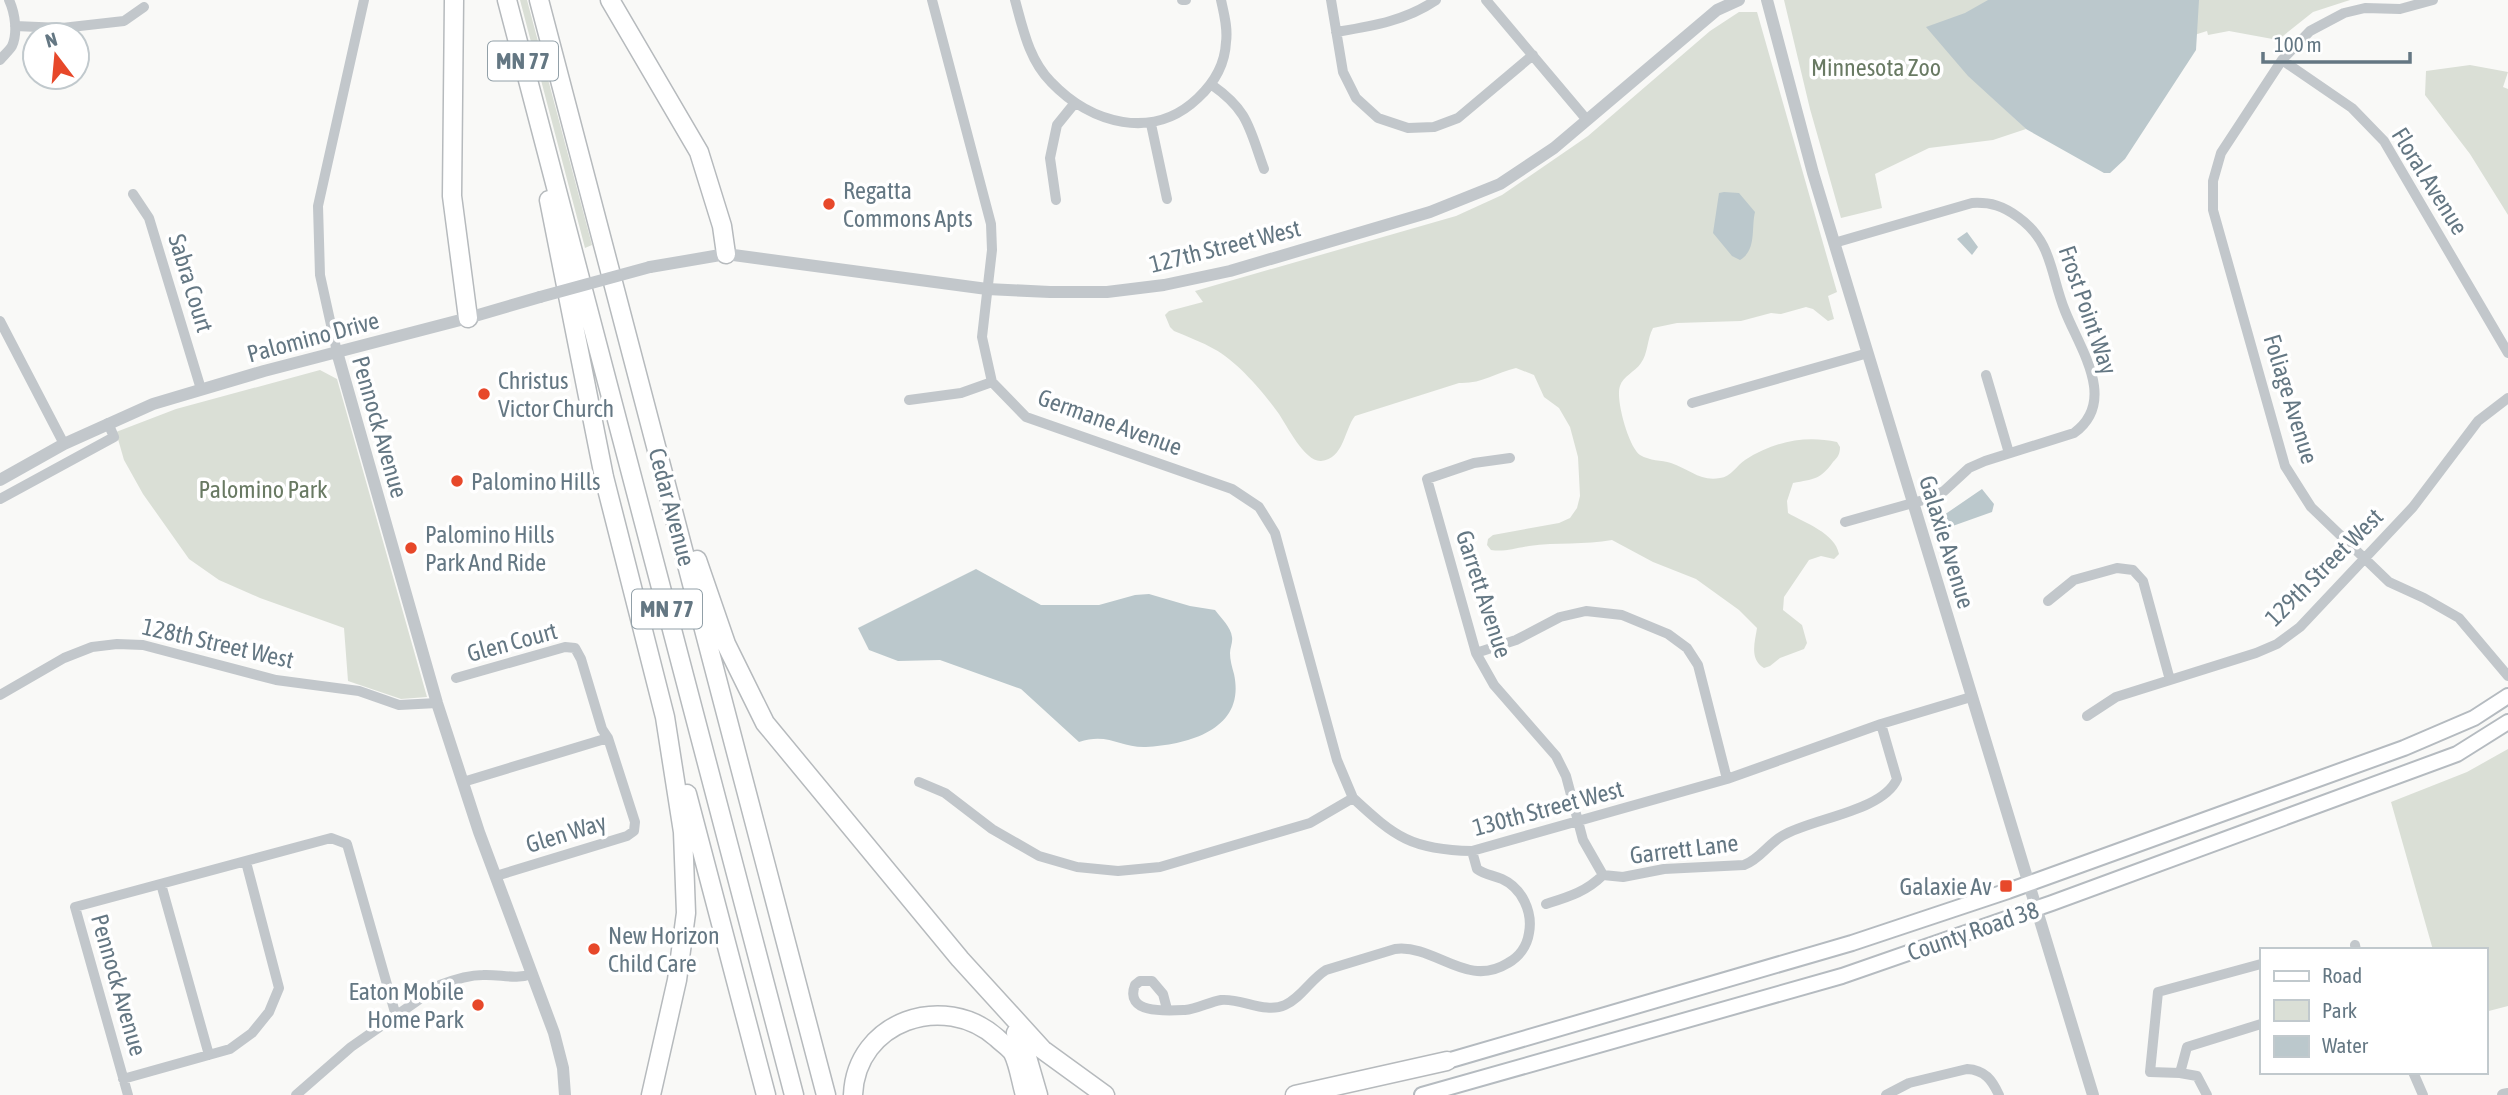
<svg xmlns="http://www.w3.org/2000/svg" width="2508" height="1095" viewBox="0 0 2508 1095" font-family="'Asap Condensed',sans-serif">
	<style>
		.green { fill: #dadfd6 }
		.water { fill: #bbc8cc }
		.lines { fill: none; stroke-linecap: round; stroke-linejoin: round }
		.secondary-casing { stroke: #b5bbc0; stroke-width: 18 }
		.motorway-casing { stroke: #b6babd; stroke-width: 21 }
		.minor { stroke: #c2c7cb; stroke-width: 10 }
		.tertiary { stroke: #c2c7cb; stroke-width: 12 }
		.secondary { stroke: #fff; stroke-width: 14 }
		.motorway { stroke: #fff; stroke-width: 18 }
		.tertiary-bridge { stroke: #c2c7cb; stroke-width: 12 }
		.poi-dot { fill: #e7482a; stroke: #fff; stroke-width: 2.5 }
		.labels { text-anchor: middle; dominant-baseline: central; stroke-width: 7; stroke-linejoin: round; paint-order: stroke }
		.shield { fill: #fff; stroke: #92a0a8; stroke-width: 2 }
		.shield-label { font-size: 23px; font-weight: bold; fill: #647783 }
		.park-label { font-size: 24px; fill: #697a63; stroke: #fff }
		.street-label { font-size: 24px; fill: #647783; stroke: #fff }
		.poi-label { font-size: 24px; fill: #647783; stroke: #fff; text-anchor: start }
	</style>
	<rect width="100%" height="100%" fill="#f9f9f7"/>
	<path class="green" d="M520,0H527L592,245L585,248Z
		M1784,0H2350L2313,12L2278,40L2229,31L2208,35L2207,31L1993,98L2026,129L1993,140L1929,148L1875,174L1882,208L1841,218L1810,109Z
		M1739,12H1757L1837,292L1828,296L1834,319L1828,321L1813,309L1806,307L1781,314L1771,313L1741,321L1677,323L1653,328C1647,339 1648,354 1641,363C1635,372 1623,376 1620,386C1615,399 1629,448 1640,455C1650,461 1661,460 1671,463C1689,469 1701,482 1720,478C1731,477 1737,465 1745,460C1773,442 1804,435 1837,442L1840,447C1840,454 1838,457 1833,462C1820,480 1814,479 1793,483L1787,501L1788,513C1805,523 1835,533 1839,554L1834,559L1821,556L1809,560L1784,597L1783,610L1802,625L1807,643L1804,649L1780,658L1770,666L1764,668C1749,659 1755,642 1757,628L1739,610L1696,579L1653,562L1612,540C1585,545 1557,542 1529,546C1515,548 1505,552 1491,550L1487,545L1488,539L1493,535L1559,523L1570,518L1577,508L1580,496L1578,457L1570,427L1559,408L1544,397L1534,375L1516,368C1496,373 1481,384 1459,383L1355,416C1344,430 1344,459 1321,461C1305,462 1287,426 1279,414C1264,393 1237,361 1214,349C1202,342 1188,337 1174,331L1170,327L1165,315L1169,311L1203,302L1195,291L1456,216L1502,195L1588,136L1710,31Z
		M2470,65L2508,72L2503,87L2508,89V215L2470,154L2425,95L2426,71Z
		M320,370L337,379L427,697L401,699L348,681L344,628L260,598L219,580L189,559L143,494L124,460L116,432L176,409Z
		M2508,749V1006L2485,1012V950H2433L2391,802L2467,772Z"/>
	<path class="water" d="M1988,0H2199L2196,50L2125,159L2110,173H2104L2026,129L1968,76L1926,27L1965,13Z
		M1724,192L1739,193L1755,212C1751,228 1757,250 1740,260L1732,256L1713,233L1719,193Z
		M1967,232L1978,247L1972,255L1957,239Z
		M1982,489L1994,504L1992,512L1947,528L1944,515Z
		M976,569L1041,605H1099L1135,595L1149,594L1190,606L1215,610C1221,618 1231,627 1232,637C1233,642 1230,648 1230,653C1230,660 1232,667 1234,674C1246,729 1190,744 1146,747C1121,748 1108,732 1079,742L1021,689L940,660L898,661L869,650L858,628Z"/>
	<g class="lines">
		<defs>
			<path id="secondary" d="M1437,1064L1852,943L2008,891L2404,748L2474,718L2508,696
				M1422,1095L1842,976L2052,903L2457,754L2508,722"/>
			<path id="motorway" d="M454,0L452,196L468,318
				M507,0L794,1095
				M539,0L826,1095
				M610,0L699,152L722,226L726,254
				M549,200L604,477L665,717L683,832L686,913L677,980L651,1095
				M697,560L726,644L765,723L960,959L1043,1050L1105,1095
				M687,794L766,1095
				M1016,1033L1027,1057L1038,1095
				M853,1095C856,1021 944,991 997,1038C1002,1043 1010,1048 1013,1053C1019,1065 1021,1082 1025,1095
				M1295,1095L1447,1061"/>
		</defs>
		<use href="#secondary" class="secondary-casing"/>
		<use href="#motorway" class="motorway-casing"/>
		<path class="minor" d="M932,0L991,224L992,250L982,337L992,382L1026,417L1232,489L1259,507L1275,533L1337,760L1353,798
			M1015,0C1023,29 1029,60 1051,82C1091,124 1153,141 1198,98C1214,83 1225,65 1226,42C1228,28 1224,14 1221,0
			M1182,0H1186
			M1331,0L1343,72L1356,98L1378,118L1408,128L1434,127L1458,118L1533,55
			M1486,0L1587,120
			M2433,0L2400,9L2365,8L2344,13L2310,31L2282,60L2221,153L2213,181V210L2285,466L2311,507L2389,582L2424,598L2459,618L2508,676
			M15,26L62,28L124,21L144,7
			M1336,32C1372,26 1405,21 1436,0
			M0,60C3,56 9,51 12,46C18,33 15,13 9,0
			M2282,60L2352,108L2384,141L2508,353
			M1212,85C1249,111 1249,128 1264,169
			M1151,124L1167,199
			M133,194L149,218L201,389
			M1056,200L1050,158L1057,125L1074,104
			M1834,243L1972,203C1991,202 2003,206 2018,217C2053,242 2050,274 2065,311C2080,349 2118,401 2074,433L1985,461L1969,468L1944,491L1927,499L1845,522
			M0,321L64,444
			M337,352L320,275L318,206L364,0
			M1986,375L2009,453
			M909,400L961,393L992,382
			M1692,403L1868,353
			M1510,458L1474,463L1427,479L1476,653L1494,685L1556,756L1566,776L1583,840L1603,875
			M0,499L114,437L108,423
			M2048,601L2074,580L2117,568L2133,570L2143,581L2170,680
			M1476,653L1516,640L1560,617L1586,611L1622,615L1668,634L1687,648L1698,665L1727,779
			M456,678L565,647L575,648L581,659L602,729L608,738L635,822L634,831L627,836L496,876
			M0,695L64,658L92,647L117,644L143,645L276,680L359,691L399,705L437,703
			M2087,716L2116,697L2256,653L2277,644L2300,627L2413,507L2478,421L2508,398
			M463,782L608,738
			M919,782L945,793L992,829L1039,856L1077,867L1118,871L1160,867L1310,823L1353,798C1395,837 1412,850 1472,851L1727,779L1881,724L1971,697
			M1603,875L1623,877L1664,869L1744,865C1760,859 1768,844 1782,836C1812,818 1882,812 1897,779L1881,724
			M161,884L209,1055
			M1546,904C1568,897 1586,892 1603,875
			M2355,945L2356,950
			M1167,1009L1163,994L1152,981H1140L1135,985C1124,1014 1166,1011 1185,1010C1197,1009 1209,1002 1221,1000C1242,998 1265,1014 1285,1005C1301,998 1311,979 1326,970L1395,949C1436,944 1466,989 1508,963C1519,957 1527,946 1529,933C1533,912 1522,888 1502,879C1493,875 1485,875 1477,869L1472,851
			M2413,1072L2423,1095
			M2180,1073L2187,1047L2261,1024
			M123,1079L230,1049L252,1033L269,1012L279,988L246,862
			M128,1095L75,907L331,838L347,844L396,1016
			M296,1095L351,1047L440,985C453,980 468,975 483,975C500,974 515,980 532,974
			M1886,1095L1909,1083L1967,1069C1985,1070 1992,1080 1999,1095
			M2207,1095L2197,1076L2180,1073L2150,1072L2158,992L2261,964"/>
		<path class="tertiary" d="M1767,0L1813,173L2093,1095
			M650,267L726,254L987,289L1050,292H1107L1164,285L1230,271L1430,212L1500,184L1554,148L1717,10L1739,0
			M337,352L437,703L479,832L554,1033L563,1068L565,1095
			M0,480L64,444L153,404L264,371L468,318L540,297
			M2503,1095L2508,1094"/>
		<use href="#secondary" class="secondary"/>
		<use href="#motorway" class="motorway"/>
		<path class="tertiary-bridge" d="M540,297L650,267"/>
	</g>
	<g class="poi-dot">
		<circle cx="829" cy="204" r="7"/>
		<circle cx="484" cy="394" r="7"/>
		<circle cx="457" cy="481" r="7"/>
		<circle cx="411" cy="548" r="7"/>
		<rect x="1999" y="879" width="14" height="14" rx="3.5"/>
		<circle cx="594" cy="949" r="7"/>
		<circle cx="478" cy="1005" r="7"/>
	</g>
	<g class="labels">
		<g class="shield">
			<rect x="488" y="41.5" width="70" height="39" rx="5"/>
			<rect x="632" y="589.5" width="70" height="39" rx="5"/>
		</g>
		<g class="shield-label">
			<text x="523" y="61">MN 77</text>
			<text x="667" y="609">MN 77</text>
		</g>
		<g class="park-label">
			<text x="1876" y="67">Minnesota Zoo</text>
			<text x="263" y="489">Palomino Park</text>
		</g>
		<g class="street-label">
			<text transform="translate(2430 181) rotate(58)">Floral Avenue</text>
			<text transform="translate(1225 246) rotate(-14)">127th Street West</text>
			<text transform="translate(191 283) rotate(73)">Sabra Court</text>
			<text transform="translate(2088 310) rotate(71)">Frost Point Way</text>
			<text transform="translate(313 337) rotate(-15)">Palomino Drive</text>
			<text transform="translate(2291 399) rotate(73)">Foliage Avenue</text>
			<text transform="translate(1110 422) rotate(20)">Germane Avenue</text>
			<text transform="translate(380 427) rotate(74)">Pennock Avenue</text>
			<text transform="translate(672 507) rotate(75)">Cedar Avenue</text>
			<text transform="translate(1947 542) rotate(73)">Galaxie Avenue</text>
			<text transform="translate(2324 567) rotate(-45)">129th Street West</text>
			<text transform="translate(1484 594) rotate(72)">Garrett Avenue</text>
			<text transform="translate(512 642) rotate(-15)">Glen Court</text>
			<text transform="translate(218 643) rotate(13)">128th Street West</text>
			<text transform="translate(1548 808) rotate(-15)">130th Street West</text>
			<text transform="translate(566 833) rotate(-17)">Glen Way</text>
			<text transform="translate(1684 849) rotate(-7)">Garrett Lane</text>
			<text transform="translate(1973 931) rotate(-19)">County Road 38</text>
			<text transform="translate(119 985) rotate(74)">Pennock Avenue</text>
		</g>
		<g class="poi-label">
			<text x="843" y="190">Regatta<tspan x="843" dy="28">Commons Apts</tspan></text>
			<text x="498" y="380">Christus<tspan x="498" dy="28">Victor Church</tspan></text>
			<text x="471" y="481">Palomino Hills</text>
			<text x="425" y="534">Palomino Hills<tspan x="425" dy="28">Park And Ride</tspan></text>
			<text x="1992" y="886" text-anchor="end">Galaxie Av</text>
			<text x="608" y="935">New Horizon<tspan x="608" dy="28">Child Care</tspan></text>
			<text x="464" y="991" text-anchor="end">Eaton Mobile<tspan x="464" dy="28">Home Park</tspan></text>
		</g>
	</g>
	<rect x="2260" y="948" width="228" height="126" fill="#ffffff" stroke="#c1c9cd" stroke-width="2"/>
	<rect x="2274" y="971" width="35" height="10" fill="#ffffff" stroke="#c1c9cd" stroke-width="2"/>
	<text x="2322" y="983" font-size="21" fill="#647783">Road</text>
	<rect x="2274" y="1000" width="35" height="21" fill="#dadfd6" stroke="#c1c9cd" stroke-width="2"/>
	<text x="2322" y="1018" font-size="21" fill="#647783">Park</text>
	<rect x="2274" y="1036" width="35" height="21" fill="#bbc8cc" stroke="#c1c9cd" stroke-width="2"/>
	<text x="2322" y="1053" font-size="21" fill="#647783">Water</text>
	<g transform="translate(56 56) rotate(344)"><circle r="33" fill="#ffffff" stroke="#c1c9cd" stroke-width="2"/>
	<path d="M0-5L12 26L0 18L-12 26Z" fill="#e7482a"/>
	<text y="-10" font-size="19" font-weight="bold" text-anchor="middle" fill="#647783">N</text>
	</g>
	<path d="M2263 52v10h147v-10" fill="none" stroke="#647783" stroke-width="3.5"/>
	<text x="2274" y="52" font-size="21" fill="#647783" stroke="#ffffff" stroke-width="5" paint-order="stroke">100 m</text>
</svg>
